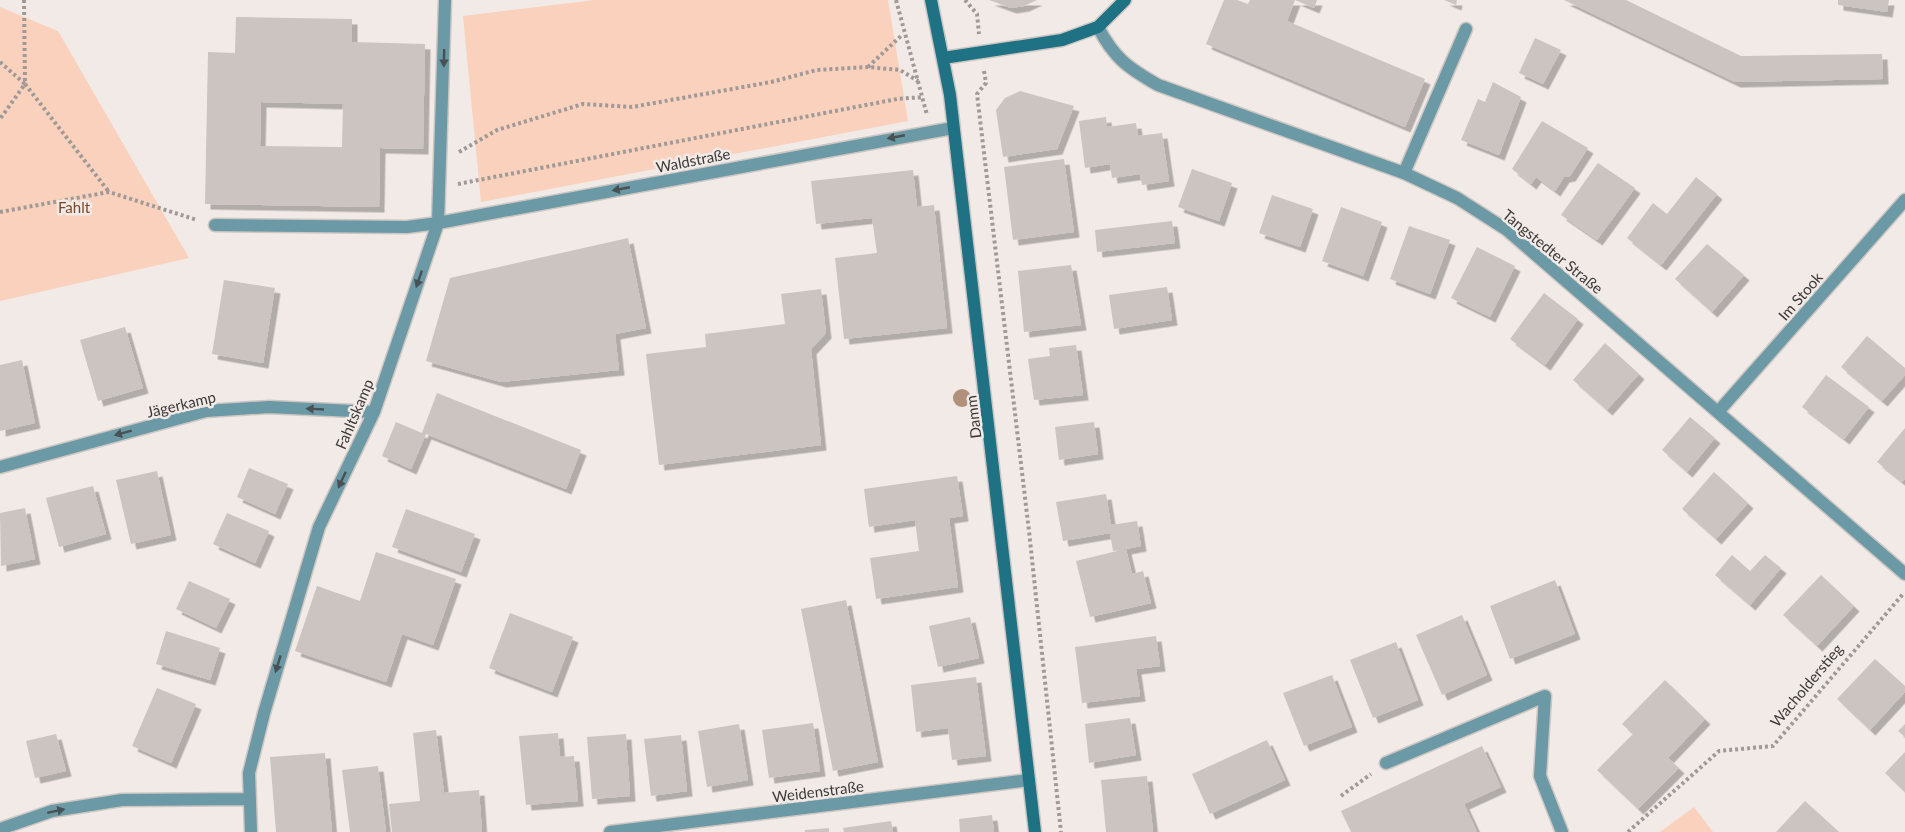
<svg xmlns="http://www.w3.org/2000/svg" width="1905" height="832" viewBox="0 0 1905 832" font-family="Lato,sans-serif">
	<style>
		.green { fill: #f9d1bc }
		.building { fill: #cbc4c0; fill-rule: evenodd; filter: url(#shadow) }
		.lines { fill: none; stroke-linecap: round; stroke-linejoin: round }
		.lane-casing { stroke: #cdc7c3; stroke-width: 15 }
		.street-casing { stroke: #cdc7c3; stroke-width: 15 }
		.secondary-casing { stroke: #cdc7c3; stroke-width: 15 }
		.path { stroke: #9f9a98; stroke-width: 4; stroke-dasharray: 3 3; stroke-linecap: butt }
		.lane { stroke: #6b99a6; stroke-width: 12 }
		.street { stroke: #6b99a6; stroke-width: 12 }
		.secondary { stroke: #1f7184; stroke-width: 12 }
		.tree { fill: #b1907c }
		.oneway { fill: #485154 }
		.labels { text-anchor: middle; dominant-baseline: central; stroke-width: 5; stroke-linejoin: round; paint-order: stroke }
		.street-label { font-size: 15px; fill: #3c3938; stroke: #f1eae6 }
		.park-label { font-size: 15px; fill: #7d4625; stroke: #f1eae6 }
	</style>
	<defs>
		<filter id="shadow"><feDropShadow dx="5.5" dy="5.5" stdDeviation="0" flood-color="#0004"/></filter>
	</defs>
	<rect width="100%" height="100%" fill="#f1eae6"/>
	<path class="green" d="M595,0H888L908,121L481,202L463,16Z
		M0,7L58,31L189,258L0,301Z
		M1694,807L1713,832H1660Z"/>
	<path class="building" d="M989,0H1037L1024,6L1011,8Z
		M1224,0H1237L1248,4L1250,0H1317L1314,8L1295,0L1287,21L1425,79L1405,127L1206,44Z
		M1444,0H1457L1456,5Z
		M1564,0H1626L1741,56L1882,54L1883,79L1735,82Z
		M1838,0H1889L1887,12L1838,5Z
		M236,17L352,19V42L425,44L423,149L380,148L379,207L205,204L208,52L235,53ZM261,102L343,104L342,147L260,146Z
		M1535,38L1561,50L1543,84L1519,73Z
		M1493,82L1521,97L1499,155L1461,140L1478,99L1485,102Z
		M1020,91L1074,106L1057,149L1003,157L996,110L1005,98Z
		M1106,117L1107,127L1136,123L1138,136L1162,133L1169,181L1142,185L1140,174L1112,178L1110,164L1085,168L1079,121Z
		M1542,121L1588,148L1570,176L1564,177L1555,191L1536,177L1531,184L1512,169Z
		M1064,159L1074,232L1013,240L1004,167Z
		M1598,163L1635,188L1597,240L1561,215Z
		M1192,169L1232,183L1219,221L1178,207Z
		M913,170L917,207L934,205L947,328L844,339L835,258L877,253L872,218L816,224L811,181Z
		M1696,177L1717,194L1661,265L1627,238L1653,203L1667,214Z
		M1272,195L1313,209L1300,247L1259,233Z
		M1341,207L1382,222L1363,276L1322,261Z
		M1172,221L1175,243L1097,252L1095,230Z
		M1409,226L1450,240L1430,294L1390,279Z
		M628,238L646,328L615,334L619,370L501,382L426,361L450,278Z
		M1707,244L1744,275L1712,312L1675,279Z
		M1477,247L1515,266L1490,317L1451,298Z
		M1071,265L1081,325L1024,332L1018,271Z
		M224,280L275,288L263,363L212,354Z
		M1167,287L1172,320L1114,329L1109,295Z
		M821,289L826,333L811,349L821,445L659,465L646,354L706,347L705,334L785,324L781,294Z
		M1544,293L1578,319L1545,365L1510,339Z
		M125,327L143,388L98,401L80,340Z
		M1867,336L1905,368V375L1882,401L1841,367Z
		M1605,343L1639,374L1607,410L1573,380Z
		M1076,345L1083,395L1034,400L1028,359L1050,356L1049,348Z
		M22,360L35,423L0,431V365Z
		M1826,375L1869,407L1844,439L1802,407Z
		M437,393L581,450L566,489L426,434L411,469L382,456L396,422L422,433Z
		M1690,417L1715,438L1687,472L1662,450Z
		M1094,422L1098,454L1059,460L1055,427Z
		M1905,428V479L1902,482L1877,462Z
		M249,468L288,484L275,514L237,497Z
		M157,471L171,535L131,544L116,480Z
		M1714,472L1748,503L1716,539L1682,509Z
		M957,476L963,516L949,518L958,587L876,599L870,558L919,551L915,520L869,527L864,489Z
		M93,486L106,534L59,547L46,498Z
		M1106,494L1111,525L1137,521L1141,546L1126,549L1132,574L1143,571L1151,603L1090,617L1076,561L1121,550L1113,551L1110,533L1063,541L1056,502Z
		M25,508L35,559L1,566L0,513Z
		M406,509L475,534L461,572L392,547Z
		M227,513L269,531L255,563L213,544Z
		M376,552L456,579L433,645L402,634L386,682L295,651L317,586L360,601Z
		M1732,555L1750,571L1765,555L1781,568L1750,605L1715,575Z
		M1821,575L1854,606L1817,646L1783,615Z
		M1555,580L1575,634L1510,659L1490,606Z
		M189,581L230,599L216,628L176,609Z
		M846,600L878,762L833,771L801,609Z
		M510,613L573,637L552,692L489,668Z
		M1462,615L1487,675L1442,695L1416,635Z
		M970,617L979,658L938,667L929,626Z
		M166,631L220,648L210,680L156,664Z
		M1156,636L1160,666L1136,669L1140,696L1082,703L1075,647Z
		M1396,642L1418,700L1373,718L1350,660Z
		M1875,659L1905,686V692L1870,730L1837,699Z
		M1332,675L1352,727L1304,746L1283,693Z
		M976,677L986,756L952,760L948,728L916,732L911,685Z
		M1665,680L1705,719L1668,758L1679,768L1638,809L1597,770L1633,734L1622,724Z
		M157,688L196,704L171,763L132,746Z
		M1130,718L1136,755L1089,763L1085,724Z
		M813,723L820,771L769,778L762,730Z
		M739,724L748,780L707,787L698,731Z
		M1905,724V737L1898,731Z
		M436,730L444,793L479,790L482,832H392L389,804L420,801L413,733Z
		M558,733L560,757L574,756L578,801L526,805L519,736Z
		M56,734L66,771L35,778L26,741Z
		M626,734L630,796L592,799L587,737Z
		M681,735L687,791L651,796L644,739Z
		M1267,740L1285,780L1210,814L1192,774Z
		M1482,746L1501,787L1464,804L1477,832H1351L1341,811Z
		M1905,752V792L1885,773Z
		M325,753L332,832H276L270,757Z
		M378,766L386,832H350L342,770Z
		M1147,776L1153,832H1106L1101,780Z
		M1805,801L1839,832H1776Z
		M992,815L994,832H960L959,819Z
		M891,821L893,832H844L843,828Z
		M829,828V832H805V830Z"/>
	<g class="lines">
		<defs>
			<path id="lane" d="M1404,173L1466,29
				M215,225L407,227L438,223"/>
			<path id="street" d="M1098,27C1114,58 1128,68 1158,85L1404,173L1457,198L1507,230L1905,574
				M438,223L953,128
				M1718,412L1905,200
				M0,467L206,411L269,407L374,412
				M1386,763L1545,696L1540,776L1562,832
				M0,829L52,811L122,800L249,799
				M251,832L249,773L264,713L319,527L374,412L438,223L445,0
				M610,832L1029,780"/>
			<path id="secondary" d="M931,0L950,95L1035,832
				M943,58L1062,40L1098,27L1125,0"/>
		</defs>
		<use href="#lane" class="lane-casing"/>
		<use href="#street" class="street-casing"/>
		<use href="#secondary" class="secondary-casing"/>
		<path class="path" d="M24,0L25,84L109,192
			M896,0L927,115
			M965,0L977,14L979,34
			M0,62L25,84L0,119
			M868,67L903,34
			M984,71L986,83L977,94L1029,531L1061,832
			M459,152L497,130L583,104L632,107L771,82L817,70L868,67L900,70L918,81
			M458,184L897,99L923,97
			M0,212L109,192L197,220
			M1341,796L1371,774
			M1628,832L1719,751L1773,746L1903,594"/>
		<use href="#lane" class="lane"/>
		<use href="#street" class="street"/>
		<use href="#secondary" class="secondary"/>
	</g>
	<circle class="tree" cx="962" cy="398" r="9"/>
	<defs><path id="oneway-solid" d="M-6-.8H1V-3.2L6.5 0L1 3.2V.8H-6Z" transform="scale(1.5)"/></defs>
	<g class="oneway">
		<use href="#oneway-solid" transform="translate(444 58) rotate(91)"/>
		<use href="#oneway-solid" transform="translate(896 137) rotate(169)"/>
		<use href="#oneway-solid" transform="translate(621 189) rotate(169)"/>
		<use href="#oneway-solid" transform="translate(419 279) rotate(109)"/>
		<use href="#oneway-solid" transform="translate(315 409) rotate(-177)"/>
		<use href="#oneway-solid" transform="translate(123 433) rotate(165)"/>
		<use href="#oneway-solid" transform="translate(342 480) rotate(115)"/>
		<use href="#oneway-solid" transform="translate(278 664) rotate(107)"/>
		<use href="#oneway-solid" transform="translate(56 811) rotate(-12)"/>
	</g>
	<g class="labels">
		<g class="street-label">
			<text transform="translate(693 160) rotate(-11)">Waldstraße</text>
			<text transform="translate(1553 251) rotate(39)">Tangstedter Straße</text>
			<text transform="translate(1800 296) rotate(-49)">Im Stook</text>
			<text transform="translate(181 404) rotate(-13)">Jägerkamp</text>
			<text transform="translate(354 414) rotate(-67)">Fahltskamp</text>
			<text transform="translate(973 417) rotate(-97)">Damm</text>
			<text transform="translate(1806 685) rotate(-50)">Wacholderstieg</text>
			<text transform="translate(818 791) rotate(-7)">Weidenstraße</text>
		</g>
		<g class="park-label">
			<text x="74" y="207">Fahlt</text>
		</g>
	</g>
</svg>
